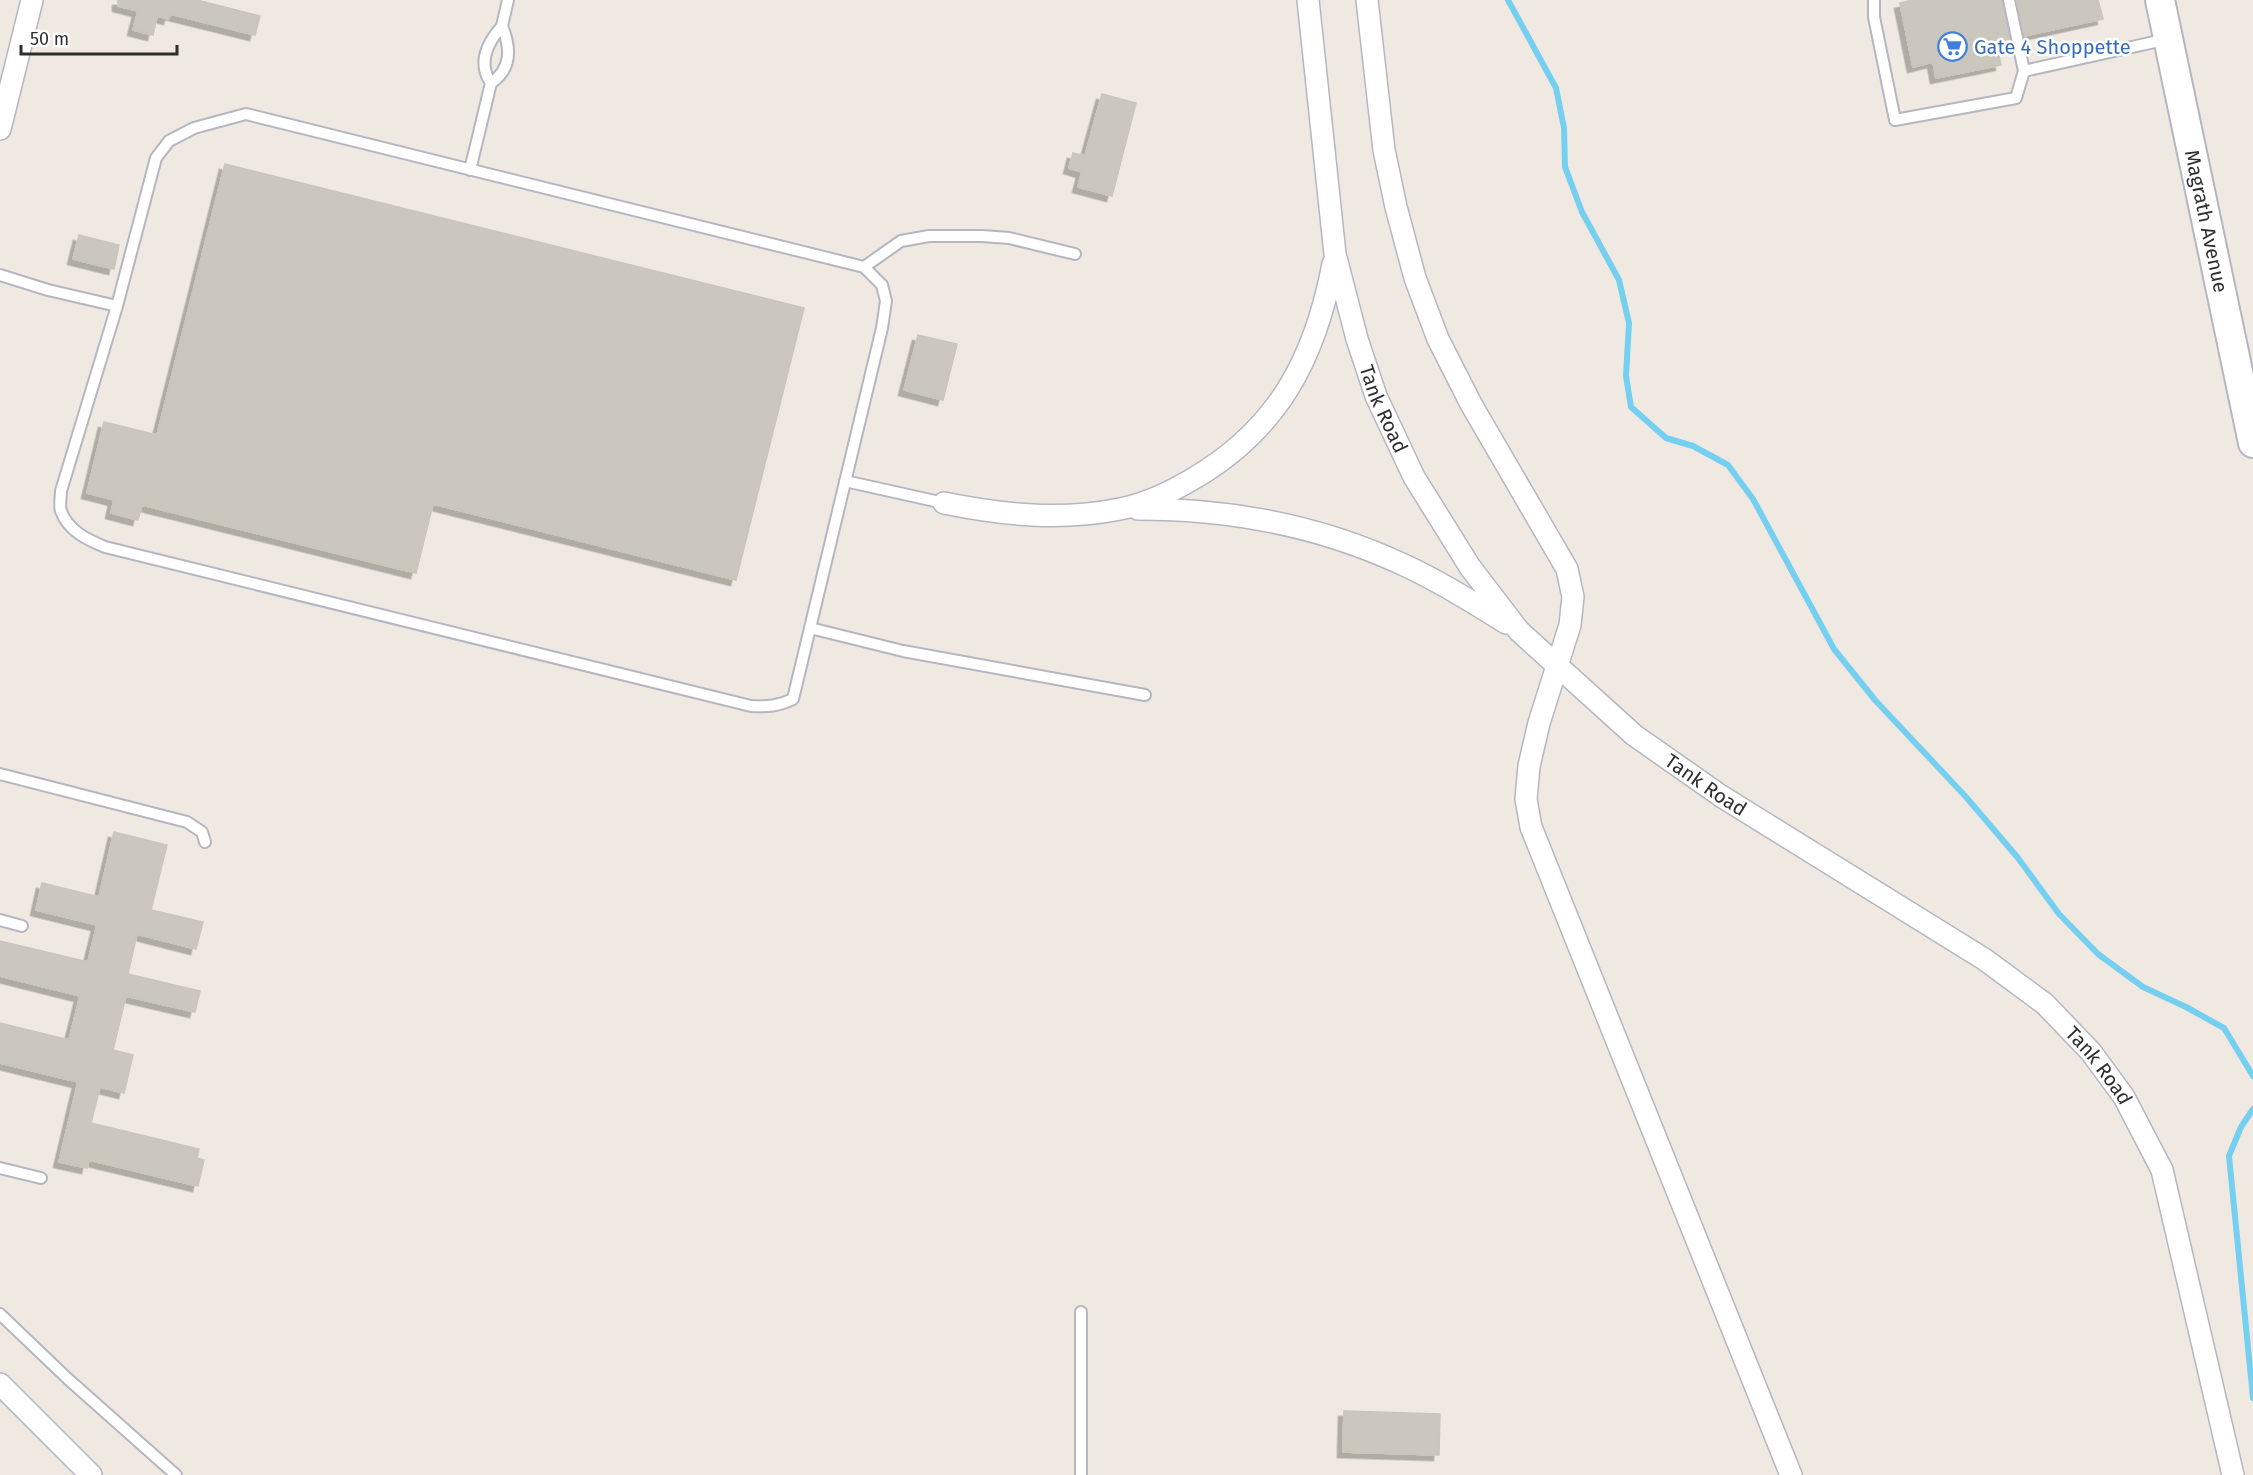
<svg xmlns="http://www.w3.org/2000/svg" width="2253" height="1475" viewBox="0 0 2253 1475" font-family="'Fira Sans',sans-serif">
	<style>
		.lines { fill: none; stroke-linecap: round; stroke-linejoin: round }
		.stream { stroke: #75cff0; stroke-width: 6 }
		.building { fill: #cbc7bf; stroke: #cbc5ba; stroke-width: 1.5; filter: url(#shadow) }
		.lane-casing { stroke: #b4b7c1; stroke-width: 14 }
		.street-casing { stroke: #b4b7c1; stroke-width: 24 }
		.secondary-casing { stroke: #b4b7c1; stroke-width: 32 }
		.lane { stroke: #fff; stroke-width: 10 }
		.street { stroke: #fff; stroke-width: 21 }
		.secondary { stroke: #fff; stroke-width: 28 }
		.labels { text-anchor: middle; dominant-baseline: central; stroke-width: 5; stroke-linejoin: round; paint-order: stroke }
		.shop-label { font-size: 20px; fill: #366cbe; stroke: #fff; text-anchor: start }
		.street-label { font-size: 20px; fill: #2e2e2e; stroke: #fff }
	</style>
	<defs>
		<filter id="shadow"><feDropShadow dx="-5.5" dy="5.5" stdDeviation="0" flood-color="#0004"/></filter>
	</defs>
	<rect width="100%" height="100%" fill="#efe9e1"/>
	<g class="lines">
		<path class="stream" d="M1508,0L1556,88L1564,128L1565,167L1582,212L1619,280L1629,323L1626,376L1631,407L1666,438L1693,446L1728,465L1753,499L1834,649L1875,700L1966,797L2018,858L2059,914L2098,954L2143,987L2186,1007L2224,1028L2253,1076
			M2253,1109L2241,1127L2229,1156L2253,1398"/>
	</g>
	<path class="building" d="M118,0H197L260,16L255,35L170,14L169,19L157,16L153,35L133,30L138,11L118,6Z
		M1913,0H2002L2010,39L1996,42L2001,65L1936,78L1933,62L1913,67L1900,3Z
		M2017,0H2098L2103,19L2024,36Z
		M1102,94L1136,103L1112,196L1078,187L1082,172L1069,168L1073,153L1085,156Z
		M225,164L804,308L736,580L433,504L416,573L142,505L138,520L111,513L114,500L87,493L104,422L157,435Z
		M79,235L119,245L114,269L73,259Z
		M918,335L957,344L943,400L904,390Z
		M114,832L167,845L151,910L203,922L196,949L137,934L128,974L200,991L195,1012L126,996L113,1050L133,1055L124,1093L100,1087L91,1123L199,1149L197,1158L204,1160L198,1186L89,1160L87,1168L59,1162L78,1082L0,1063V1023L69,1040L80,996L0,976V941L88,962L97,925L36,910L42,883L99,897Z
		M1344,1411L1440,1414L1439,1455L1343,1452Z"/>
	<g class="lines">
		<defs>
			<path id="lane" d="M1874,0V17L1895,120L2016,98L2024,71
				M2009,0L2024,71L2168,39
				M502,26L508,0
				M246,114L864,267L882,285L886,301L882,328L793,699C779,706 767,707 751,706L105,547C88,540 68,531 61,511C59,506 61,497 61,491L117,306L156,158L169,141L194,128Z
				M470,170L491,83C512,69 511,48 502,26C488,42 477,63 491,83
				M864,267L901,241L929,236H982L1009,238L1075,254
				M0,275L48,290L117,306
				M845,481L944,503
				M810,628L903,651L1145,695
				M0,774L187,822L202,832L205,842
				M0,920L22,926
				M0,1168L41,1178
				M1081,1312V1475
				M0,1314L68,1379L176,1475"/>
			<g id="street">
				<path id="s1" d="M1308,0L1335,254L1357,339L1376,396L1414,477L1470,567L1519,631L1634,735L1721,796L1984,959L2045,1004L2091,1052L2124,1097L2162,1170L2233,1475"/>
				<path d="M1367,0L1384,150L1396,207L1415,278L1438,339L1471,404L1567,569L1573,597L1570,625L1539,723L1529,766L1526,799L1531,827L1791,1475"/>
				<path d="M0,129L32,0"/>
				<path d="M944,503C1003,515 1061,521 1120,509C1145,504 1169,493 1191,480C1278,430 1315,359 1333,264"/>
				<path d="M1138,509C1229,509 1321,526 1404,565C1439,581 1473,602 1506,623"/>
				<path d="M0,1384L91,1475"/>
			</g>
			<g id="secondary">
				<path id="s2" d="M2160,0L2253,443"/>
			</g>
		</defs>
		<use href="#lane" class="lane-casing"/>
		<use href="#street" class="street-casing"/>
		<use href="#secondary" class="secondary-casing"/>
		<use href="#lane" class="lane"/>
		<use href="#street" class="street"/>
		<use href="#secondary" class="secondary"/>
	</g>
	<defs>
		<symbol id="supermarket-ring" viewBox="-11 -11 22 22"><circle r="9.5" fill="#fff" stroke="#3f7fe0" stroke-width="1.5"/><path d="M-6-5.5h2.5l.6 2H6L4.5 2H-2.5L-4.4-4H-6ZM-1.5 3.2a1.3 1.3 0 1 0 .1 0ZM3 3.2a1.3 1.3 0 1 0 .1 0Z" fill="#3f7fe0"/></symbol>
	</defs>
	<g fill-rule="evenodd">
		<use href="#supermarket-ring" x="1936" y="30" width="33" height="33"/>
	</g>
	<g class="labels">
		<g class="shop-label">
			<text x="1974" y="47">Gate 4 Shoppette</text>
		</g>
		<g class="street-label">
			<text stroke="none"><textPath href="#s2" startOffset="226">Magrath Avenue</textPath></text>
			<text stroke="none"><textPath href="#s1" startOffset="418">Tank Road</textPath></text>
			<text stroke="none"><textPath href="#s1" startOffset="922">Tank Road</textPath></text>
			<text stroke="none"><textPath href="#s1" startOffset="1408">Tank Road</textPath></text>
		</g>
	</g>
	<path d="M21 45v9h156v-9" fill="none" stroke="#2e2e2e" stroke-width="3"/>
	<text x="30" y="45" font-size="18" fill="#2e2e2e" stroke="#ffffff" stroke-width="4.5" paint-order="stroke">50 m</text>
</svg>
